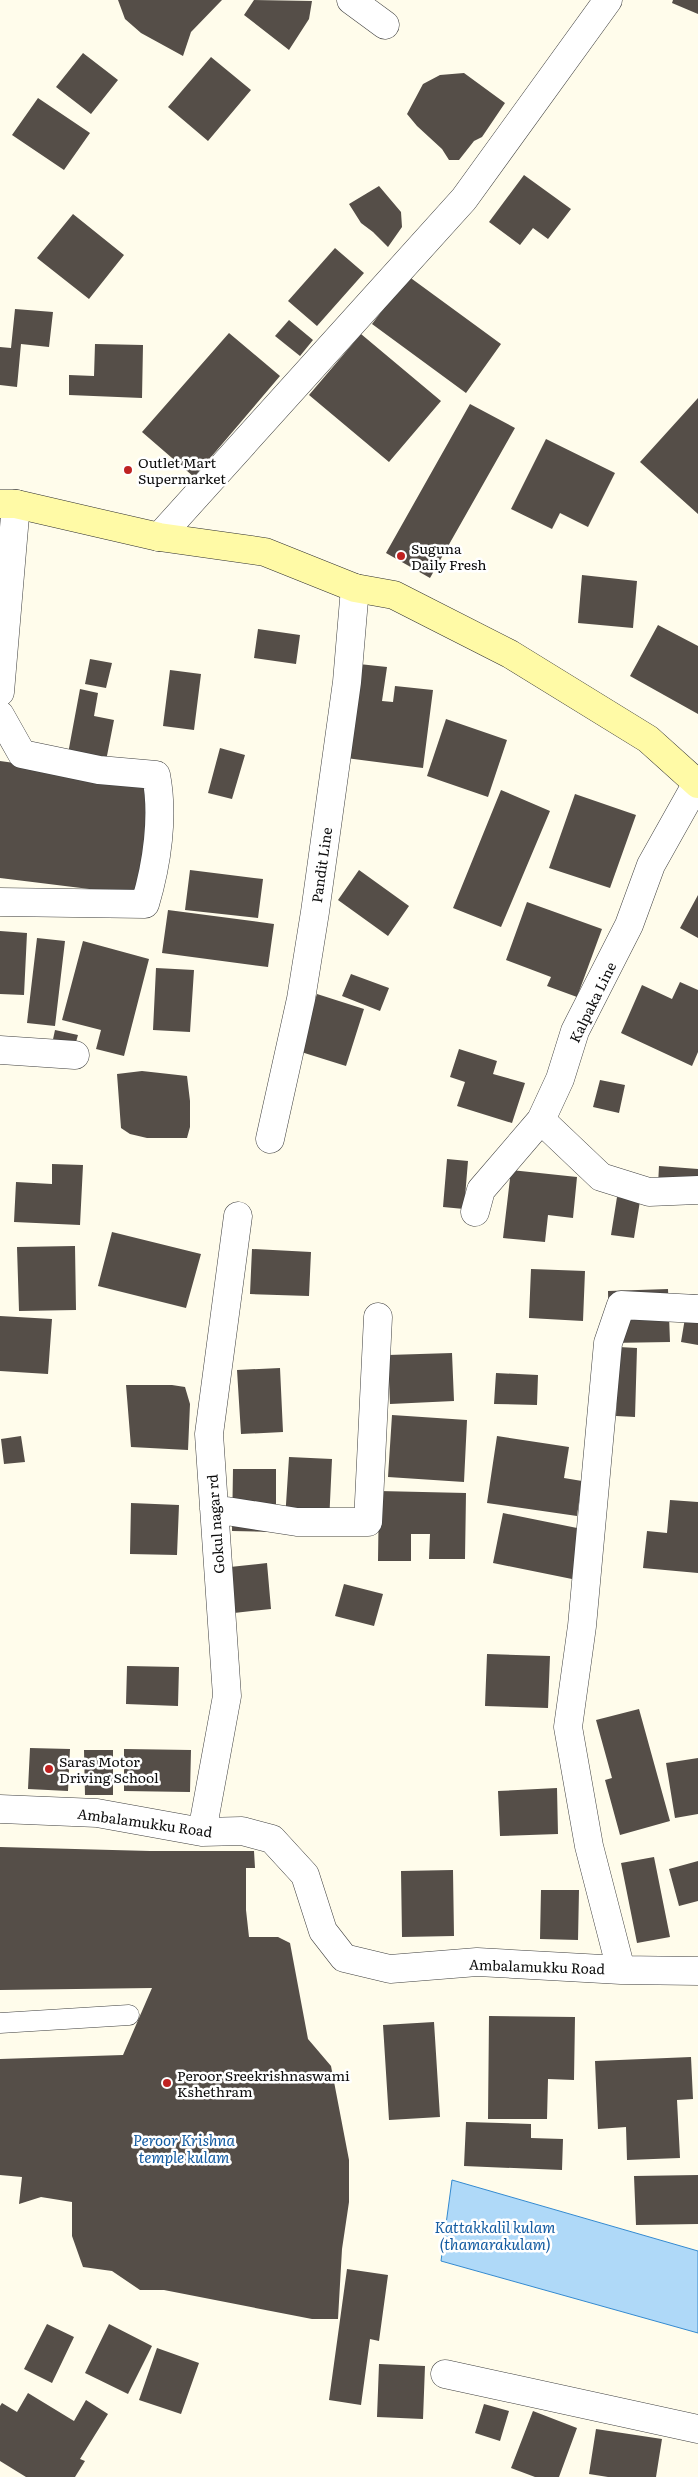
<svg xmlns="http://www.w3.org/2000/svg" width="698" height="2477" viewBox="0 0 698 2477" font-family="Literata,serif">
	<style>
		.water { fill: #afd9f8; stroke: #348ad0 }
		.building { fill: #554e48 }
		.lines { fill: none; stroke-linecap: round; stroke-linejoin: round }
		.lane-casing { stroke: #3f3f3f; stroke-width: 21 }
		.street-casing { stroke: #3f3f3f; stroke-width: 29 }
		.secondary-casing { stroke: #2e2e2e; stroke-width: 29 }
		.lane { stroke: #fff; stroke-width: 20 }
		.street { stroke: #fff; stroke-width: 28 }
		.secondary { stroke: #fffaa6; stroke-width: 28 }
		.poi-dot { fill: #bf2221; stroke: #fff; stroke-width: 2 }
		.labels { text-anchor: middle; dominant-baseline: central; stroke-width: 5; stroke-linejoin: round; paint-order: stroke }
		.poi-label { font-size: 14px; fill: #0c0c0c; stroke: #fff; text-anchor: start }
		.street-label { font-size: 14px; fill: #0c0c0c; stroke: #fff }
		.water-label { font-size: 15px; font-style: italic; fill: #135ba1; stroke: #fff }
	</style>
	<rect width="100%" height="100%" fill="#fffceb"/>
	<path class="water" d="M452,2180L698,2251V2333L441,2261Z"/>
	<path class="building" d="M118,0H222L191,32L183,56L141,33L125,19Z
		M254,0L312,1L309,19L289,50L244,15Z
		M673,0H698V14L672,3Z
		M83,53L118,80L91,114L56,87Z
		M211,57L251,90L208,141L168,107Z
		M464,73L505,103L482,137L474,141L459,160H449L442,149L417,126L407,114L423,84L440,75Z
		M38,98L90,133L64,170L12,135Z
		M524,175L571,209L548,239L533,228L520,245L489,222Z
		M379,186L401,212L402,227L388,247L373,232L361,223L349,204Z
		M73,214L124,255L89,299L37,258Z
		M335,248L364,273L317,326L288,301Z
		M408,276L501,344L466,393L372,324Z
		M15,309L53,312L49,347L21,344L17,387L0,385V347L11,348Z
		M289,320L313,340L300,356L275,336Z
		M229,333L280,376L194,477L142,432Z
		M361,334L441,401L389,462L309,395Z
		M95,344L143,345L142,398L69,395V375L94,376Z
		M698,398V514L640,462Z
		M470,404L515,428L430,578L386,553Z
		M546,439L615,473L588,527L560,513L552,529L511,509Z
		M582,575L637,581L633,628L578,623Z
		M658,625L698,646V714L630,676Z
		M258,629L300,635L296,664L254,658Z
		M90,659L112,663L106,688L85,684Z
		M359,664L387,667L382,701L393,702L395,686L433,690L423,768L346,758Z
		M170,670L201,674L194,730L163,726Z
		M80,689L98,693L94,716L114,720L105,766L67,759Z
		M446,719L507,740L488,797L427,776Z
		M220,748L245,755L232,799L208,793Z
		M0,761L152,782L138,895L0,878Z
		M501,790L550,811L501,927L453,908Z
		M575,794L636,815L610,888L549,868Z
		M190,870L263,879L258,918L185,910Z
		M359,870L409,906L388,936L338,900Z
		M698,895V938L680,928Z
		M527,902L602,929L577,997L547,986L551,977L506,960Z
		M168,910L274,924L268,967L162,953Z
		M0,931L27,933L24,995L0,994Z
		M37,938L65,941L55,1026L27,1023Z
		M83,941L149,959L124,1056L96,1049L101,1030L62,1020Z
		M156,968L194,970L190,1032L153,1030Z
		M351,974L389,988L380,1011L342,996Z
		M680,982L698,990V1052L692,1066L621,1033L642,985L672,999Z
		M317,994L364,1009L346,1066L298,1051Z
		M55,1030L78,1035L74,1049L52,1044Z
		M459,1049L497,1061L493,1074L525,1083L512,1123L457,1106L465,1082L450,1077Z
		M142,1071L187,1076L190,1101V1127L187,1138H147L130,1134L121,1128L117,1074Z
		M600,1080L625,1085L619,1113L593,1107Z
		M447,1159L468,1161L464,1209L443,1207Z
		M52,1164L83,1165L80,1225L14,1222L16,1182L52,1184Z
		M659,1166L698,1169V1188L658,1185Z
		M511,1170L577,1177L573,1218L548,1215L545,1242L503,1238Z
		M617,1197L640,1201L634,1238L611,1235Z
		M112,1232L201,1254L186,1308L98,1286Z
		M75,1246L76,1310L19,1311L17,1247Z
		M252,1249L311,1252L309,1296L250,1294Z
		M531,1269L585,1271L583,1321L529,1318Z
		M668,1289L670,1342L609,1343L608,1291Z
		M689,1294L698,1295V1345L681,1342Z
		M0,1316L52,1319L48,1374L0,1371Z
		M619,1347L637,1348L635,1417L616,1416Z
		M452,1353L454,1401L390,1404L388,1355Z
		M280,1368L283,1432L241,1434L237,1370Z
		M496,1373L538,1375L537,1405L494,1404Z
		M126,1385H172L185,1387L190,1404L188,1450L131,1447Z
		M392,1415L467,1420L464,1482L388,1477Z
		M21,1436L25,1462L4,1464L1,1439Z
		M497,1436L569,1447L564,1478L582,1481L577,1516L487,1503Z
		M289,1457L332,1459L329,1523L285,1520Z
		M233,1469H276V1532L232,1531Z
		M379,1491L466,1493L465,1559H429L430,1534H411V1561H378Z
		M670,1500L698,1502V1573L643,1568L647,1531L667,1533Z
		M131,1503L179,1505L177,1555L130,1554Z
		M503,1513L582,1529L572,1579L493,1563Z
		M267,1563L271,1609L234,1613L230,1567Z
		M344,1584L383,1594L374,1626L335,1616Z
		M487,1654L550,1656L548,1708L485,1706Z
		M127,1666L179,1667L178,1706L126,1704Z
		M639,1709L670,1821L620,1835L605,1780L612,1778L596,1720Z
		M30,1748L70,1749L68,1791L28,1789Z
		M124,1749L191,1750L190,1792L124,1791Z
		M84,1750H113V1795H85Z
		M698,1758V1814L675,1818L666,1763Z
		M557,1788L558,1834L500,1836L498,1791Z
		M0,1847L150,1851H254L255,1868H246V1910L249,1937H278L290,1943L308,2039L331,2066L349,2160V2202L342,2249L338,2319H312L164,2290H140L112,2271L83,2267L72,2236V2202L41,2197L19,2204L22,2177L0,2175V2059L123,2055L152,1988L0,1990Z
		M654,1857L670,1937L637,1943L621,1863Z
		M698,1861V1901L679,1906L669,1869Z
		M453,1870L454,1936L402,1937L401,1871Z
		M541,1890H579L578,1940L540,1939Z
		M489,2016L575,2017L574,2080L548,2079L547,2119H488Z
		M434,2022L440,2117L389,2120L383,2025Z
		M691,2057L693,2099L677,2100L680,2158L627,2160L626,2127L598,2129L595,2061Z
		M466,2122L531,2124V2138L563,2139L562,2170L464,2166Z
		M698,2175V2224L636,2225L634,2176Z
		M347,2269L388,2275L379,2341L370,2339L361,2405L329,2400Z
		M47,2324L74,2337L52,2383L24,2369Z
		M109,2324L152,2346L128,2394L85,2373Z
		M157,2348L199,2363L181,2414L139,2400Z
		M379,2364L425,2366L423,2419L377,2417Z
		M28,2393L74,2421L86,2400L108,2414L80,2459L85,2461L75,2477H26L0,2461V2406L2,2403L17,2412Z
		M484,2404L509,2411L500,2441L475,2433Z
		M533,2411L577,2428L559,2477H535L511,2468Z
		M596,2429L662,2439L656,2477H608L589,2474Z"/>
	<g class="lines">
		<defs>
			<path id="lane" d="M0,2023L129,2015"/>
			<path id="street" d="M351,0L385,25
				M159,537L464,199L608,0
				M0,692L16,504
				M0,715L22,754L99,770L156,775C164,816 157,864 145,904L0,902
				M0,1050L75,1055
				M541,1120L601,1177L649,1192L698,1190
				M270,1139L301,999L315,912L347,682L355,588
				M475,1212L481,1190L541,1120L560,1079L575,1031L629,925L651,865L697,783
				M214,1509L297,1522H368L378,1317
				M0,1809L97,1813L202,1832L242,1831L272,1839L305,1875L323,1931L344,1958L390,1969L477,1962L621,1970L698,1971
				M202,1832L227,1696L209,1434L238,1216
				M621,1970L589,1846L568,1727L582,1626L608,1343L621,1305L698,1309
				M445,2374L698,2429"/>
			<path id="secondary" d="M0,504H16L159,537L265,552L355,588L394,595L510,654L648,739L698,784"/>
		</defs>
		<use href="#lane" class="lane-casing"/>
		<use href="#street" class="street-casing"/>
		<use href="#secondary" class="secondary-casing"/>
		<use href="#lane" class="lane"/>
		<use href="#street" class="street"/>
		<use href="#secondary" class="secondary"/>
	</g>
	<g class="poi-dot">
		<circle cx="128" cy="470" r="5"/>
		<circle cx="401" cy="556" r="5"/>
		<circle cx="49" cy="1769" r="5"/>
		<circle cx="167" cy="2083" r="5"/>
	</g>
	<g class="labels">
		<g class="poi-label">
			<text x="138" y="462">Outlet Mart<tspan x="138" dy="16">Supermarket</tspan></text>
			<text x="411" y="548">Suguna<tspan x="411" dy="16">Daily Fresh</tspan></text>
			<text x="59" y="1761">Saras Motor<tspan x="59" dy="16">Driving School</tspan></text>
			<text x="177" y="2075">Peroor Sreekrishnaswami<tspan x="177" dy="16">Kshethram</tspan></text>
		</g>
		<g class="street-label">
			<text transform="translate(321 865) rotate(-82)">Pandit Line</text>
			<text transform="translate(592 1002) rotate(-64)">Kalpaka Line</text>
			<text transform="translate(215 1524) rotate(-94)">Gokul nagar rd</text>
			<text transform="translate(145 1822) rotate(8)">Ambalamukku Road</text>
			<text transform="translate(537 1966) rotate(2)">Ambalamukku Road</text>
		</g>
		<g class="water-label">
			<text x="184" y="2139">Peroor Krishna<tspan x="184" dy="17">temple kulam</tspan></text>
			<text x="495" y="2226">Kattakkalil kulam<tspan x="495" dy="17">(thamarakulam)</tspan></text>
		</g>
	</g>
</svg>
